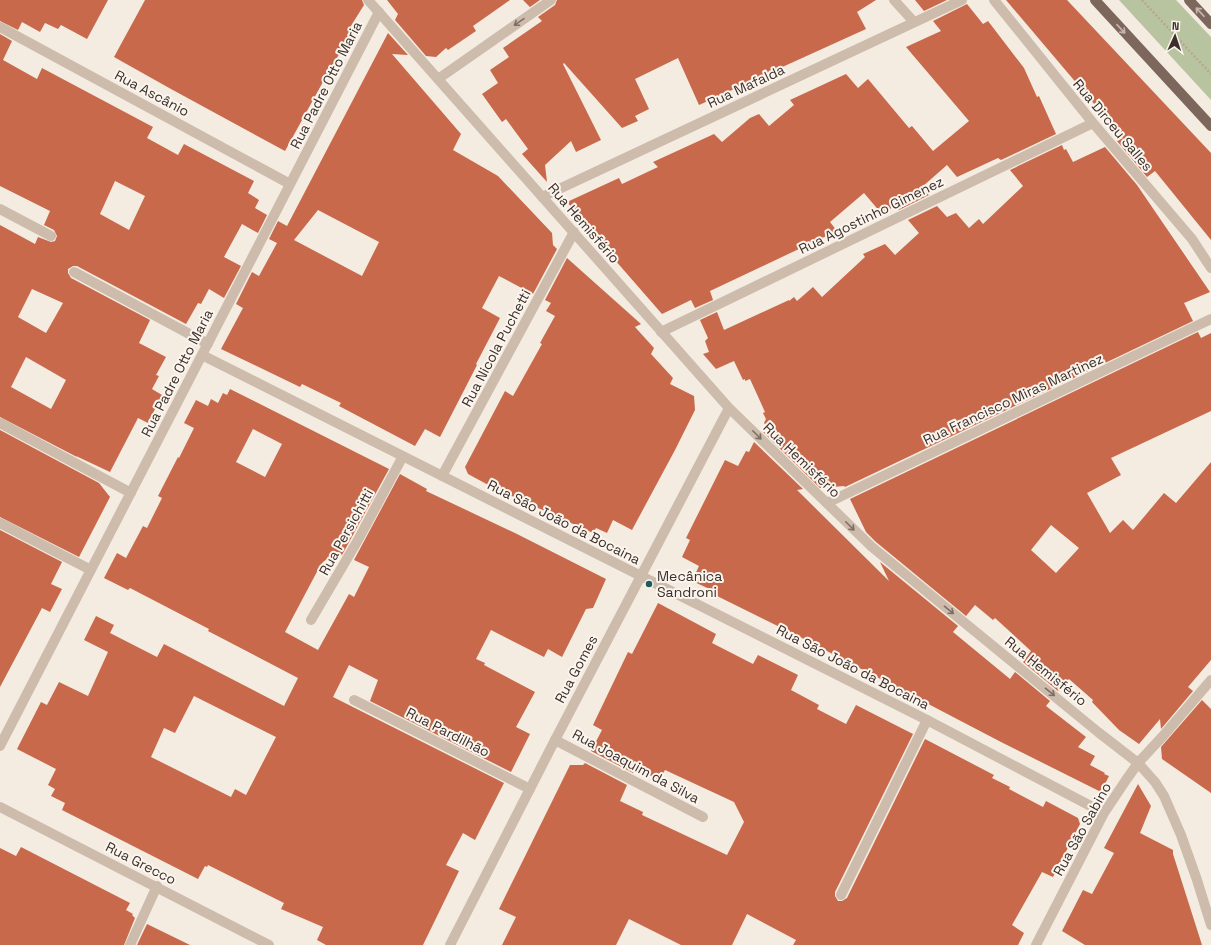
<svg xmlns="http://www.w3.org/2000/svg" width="1211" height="945" viewBox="0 0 1211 945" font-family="'Space Grotesk',sans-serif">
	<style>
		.green { fill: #b8c4a0 }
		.building { fill: #c8694b; fill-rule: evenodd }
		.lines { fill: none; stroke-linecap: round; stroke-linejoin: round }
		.path { stroke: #b9a596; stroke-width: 2.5; stroke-dasharray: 2 2; stroke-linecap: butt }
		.service { stroke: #cdbbac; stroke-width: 10 }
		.minor { stroke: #cdbbac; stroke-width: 10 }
		.tertiary { stroke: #cdbbac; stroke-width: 10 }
		.primary { stroke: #7d675c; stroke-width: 10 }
		.oneway { stroke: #c2b5ac }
		.oneway2 { stroke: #7d6f65 }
		.poi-dot { fill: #1f5a5e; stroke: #fbf5ee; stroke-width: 1.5 }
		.labels { text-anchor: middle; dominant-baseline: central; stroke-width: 4; stroke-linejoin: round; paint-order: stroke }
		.street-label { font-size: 14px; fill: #3b302b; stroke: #fbf5ee }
		.poi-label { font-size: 14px; fill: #3b302b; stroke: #fbf5ee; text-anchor: start }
	</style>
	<rect width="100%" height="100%" fill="#f4ebe1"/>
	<path class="green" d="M1119,0H1176L1211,37V100Z"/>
	<path class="building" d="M0,0H108L87,39L61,25L58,29L45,23L40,32L22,22L18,30L0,21Z
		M145,0H362L364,5L349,29L351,31L325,81L324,80L285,151L171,89L114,57Z
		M387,0H510L473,26L476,31L448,50L446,48L436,57L426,56L395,20L398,14Z
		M523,0H540L530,7Z
		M557,0H876L857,12L866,29L699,105L678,58L635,79L649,109L635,116L638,121L622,128L564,63L563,64L601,140L576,152L571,141L545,165L547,182L522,154L528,149L506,119L502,122L482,94L498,83L490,70L509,57L503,48L542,21L538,17L555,5Z
		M915,0H947L924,11Z
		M1006,0H1067L1211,153V240L1155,171L1147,177L1117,141L1123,138Z
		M967,4L983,24L988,21L1024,68L1037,97L1039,96L1056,134L1001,160L998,158L957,177L947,165L922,187L929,195L899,210L896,206L881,213L864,193L830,222L837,231L710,291L713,300L695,308L691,300L662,314L601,244L602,243L567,202L619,178L622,184L658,167L653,162L714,134L722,142L750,118L759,114L769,126L794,105L790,100L846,74L858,88L868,79L909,128L912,126L933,151L969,121L906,47L941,31L933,21Z
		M388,33L408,55L392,54L461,134L453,150L498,176L552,233L553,245L557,249L533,294L499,276L482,308L500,318L476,364L477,365L440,437L425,429L415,446L339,406L341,403L302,384L300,387L221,349L243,308L236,304L252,272L259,276L277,243L269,239L278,221L287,226ZM318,210L379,242L362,276L294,240Z
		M0,34L12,41L3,60L37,79L42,68L153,127L147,138L178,155L184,144L254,181L248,193L259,200L255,208L267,215L258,233L242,224L224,257L241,266L224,298L209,289L201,304L198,303L186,324L77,266H73L68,269V273L71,278L150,320L139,343L166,357L156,375L159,376L152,389L162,395L148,423L138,418L110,472L76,456L77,457L0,417V225L35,244L38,237L51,242L55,241L57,236L54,230L44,225L50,211L0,186ZM115,181L145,196L129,230L100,214ZM32,289L63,303L46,333L18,317ZM26,357L66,380L51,409L11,387Z
		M1062,145L1064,150L1066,149L1073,162L1105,147L1137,185L1210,292L1184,303L1193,321L845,487L844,486L820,488L762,431L780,440L764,423L766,419L763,413L765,412L750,379L745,381V379L743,380L734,361L716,369L703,354L709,352L705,341L708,338L700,320L717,312L724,330L789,300V301L794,297L797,301L813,287L822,297L865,257L863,254L885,244L895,255L919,233L908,220L937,206L947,217L956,213L969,228L979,219L983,224L1023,186L1010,170Z
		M567,258L641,324L635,327L654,348L651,354L673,378L670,384L694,396L695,410L675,450L632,530L613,520L607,533L596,528L593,533L492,487L468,474L465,467L505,391L513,396L542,344L540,343L555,316L546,311L551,303L545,300Z
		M1198,332L1201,338L1211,333V411L1111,458L1121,475L1087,493L1110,533L1123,520L1133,530L1164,493L1176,503L1211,462V660L1188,687L1193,691L1161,729L1160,719L1139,744L1119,730L1092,702L1093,700L1069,679L1058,691L1023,662L1031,651L995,618L993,620L975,605L966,616L876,542L866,532L850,499ZM1051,525L1079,548L1056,573L1031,550Z
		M230,389L389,469L342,555L336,552L323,562L320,566L285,632L318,650L349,594L354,597L369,567L354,560L400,474L427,489L426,491L515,533L606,579L593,608L586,609L562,657L548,649L544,657L491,630L476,659L485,663L484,665L535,692L516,727L530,734L511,772L370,701L378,680L349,665L333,697L504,783L475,840L463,833L446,865L459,871L423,945H326L317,940L323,927L281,909L284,903L208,865L207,867L205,866L198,879L62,810L65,803L51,796L55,789L48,785L56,769L17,749L41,702L47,705L59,682L88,696L108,652L84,640L96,616L114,625L110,633L157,657L164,644L284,706L298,678L208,631L209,629L130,588L128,590L104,578L117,553L126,558L143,526L147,528L162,498L158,496L178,457L179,458L194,428L184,423L196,400L208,406L211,399L218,403L223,393L227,395ZM253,429L282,444L265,477L236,462ZM194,696L276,737L246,795L235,789L231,797L151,757L164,728L175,733Z
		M0,430L99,483L110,497L79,557L0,517Z
		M754,442L803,489L797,490L889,581L880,562L958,626L953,632L1010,679L1015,672L1050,701L1046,706L1086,737L1078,747L1095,756L1090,765L1105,773L1104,774L1109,776L1101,792L1001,742L802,638L713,594L714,591L692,581L699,566L682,557L690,540L686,538L725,460L738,466L746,451L749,452Z
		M0,530L62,562L51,584L62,589L50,612L42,608L0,687Z
		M658,603L716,634L712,643L753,664L758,655L798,675L791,690L819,705L817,709L846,724L856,705L913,734L835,892V896L838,901H842L847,898L925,739L994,775L992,778L1010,787L1009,789L1043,807L1046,801L1078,818L1080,824L1053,877L1042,872L1012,925L1024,933L1018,945H793L796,940L747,914L732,945H681L629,919L616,945H502L516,917L499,909L570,765H583L585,763L627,785L620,801L643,812L642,815L727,855L744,822L734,802L665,770L659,780L636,768L633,773L591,751L602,730L593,725L628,652L632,654Z
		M1202,700L1211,709V793L1162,759L1161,747Z
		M1138,784L1151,806L1140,833L1173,850V854L1202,945H1085L1062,931L1083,890L1092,894L1114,853L1104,848Z
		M21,847L130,903L126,910L133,914L132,915L135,918L124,945H0V848L16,856Z
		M147,924L190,945H137Z"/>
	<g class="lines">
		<path class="path" d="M1142,0L1211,74"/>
		<path class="service" d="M354,700L530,789
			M841,895L927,720
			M130,945L157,886"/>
		<path class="minor" d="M894,0L914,22
			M994,0L1093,123L1192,239L1211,268
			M0,27L290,184
			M438,79L551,0
			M542,197L962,0
			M0,209L51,236
			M74,272L208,344
			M661,332L1093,123
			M202,355L927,720L1104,813
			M0,423L131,493
			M442,476L574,232
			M827,503L1211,319
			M0,523L91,570
			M311,620L358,540L403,456
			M555,740L703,817
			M0,746L379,12
			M0,807L269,945
			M1036,945L1104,813L1126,780L1138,763L1163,736L1211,680"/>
		<path class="tertiary" d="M368,0L729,408L872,547L1098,732L1138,763L1155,782L1164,796L1181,835L1197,880L1211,925
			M450,945L555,740L729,408"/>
		<path class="primary" d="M1095,0L1211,126
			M1189,0L1211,24"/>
	</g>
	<defs><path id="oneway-shaft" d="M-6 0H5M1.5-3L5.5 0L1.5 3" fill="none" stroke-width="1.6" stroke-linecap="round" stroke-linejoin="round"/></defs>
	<g class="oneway">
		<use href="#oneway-shaft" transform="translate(1200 12) rotate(-133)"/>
		<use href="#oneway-shaft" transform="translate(1121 29) rotate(47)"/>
	</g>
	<g class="oneway2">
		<use href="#oneway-shaft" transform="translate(519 22) rotate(145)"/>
		<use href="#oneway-shaft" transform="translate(757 435) rotate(45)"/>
		<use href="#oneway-shaft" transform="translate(850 526) rotate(45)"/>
		<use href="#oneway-shaft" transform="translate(949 610) rotate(39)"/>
		<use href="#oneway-shaft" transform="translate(1050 692) rotate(39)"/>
	</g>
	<circle class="poi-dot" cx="649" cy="584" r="4"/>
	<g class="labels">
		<g class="street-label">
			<text transform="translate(326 85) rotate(-63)">Rua Padre Otto Maria</text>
			<text transform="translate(746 86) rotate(-25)">Rua Mafalda</text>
			<text transform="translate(152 93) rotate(28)">Rua Ascânio</text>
			<text transform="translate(1113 125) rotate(50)">Rua Dirceu Salles</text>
			<text transform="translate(871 215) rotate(-26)">Rua Agostinho Gimenez</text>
			<text transform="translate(584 223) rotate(49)">Rua Hemisfério</text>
			<text transform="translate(496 348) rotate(-62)">Rua Nicola Puchetti</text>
			<text transform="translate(177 373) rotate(-63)">Rua Padre Otto Maria</text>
			<text transform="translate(1013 399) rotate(-25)">Rua Francisco Miras Martinez</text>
			<text transform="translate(802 460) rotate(44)">Rua Hemisfério</text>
			<text transform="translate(564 522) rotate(27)">Rua São João da Bocaina</text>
			<text transform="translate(346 532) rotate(-61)">Rua Persichitti</text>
			<text transform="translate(853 667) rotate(27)">Rua São João da Bocaina</text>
			<text transform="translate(576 669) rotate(-62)">Rua Gomes</text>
			<text transform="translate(1046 671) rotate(39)">Rua Hemisfério</text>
			<text transform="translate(448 732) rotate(27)">Rua Pardilhão</text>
			<text transform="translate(636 766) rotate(28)">Rua Joaquim da Silva</text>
			<text transform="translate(1082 829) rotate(-61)">Rua São Sabino</text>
			<text transform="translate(141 863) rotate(27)">Rua Grecco</text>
		</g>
		<g class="poi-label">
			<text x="657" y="576">Mecânica<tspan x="657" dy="16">Sandroni</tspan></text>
		</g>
	</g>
	<g transform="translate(1175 36) rotate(3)" stroke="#fbf5ee" stroke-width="3" paint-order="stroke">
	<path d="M0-3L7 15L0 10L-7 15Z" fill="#3b302b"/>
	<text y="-6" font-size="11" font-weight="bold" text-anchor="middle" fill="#3b302b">N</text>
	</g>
</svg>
